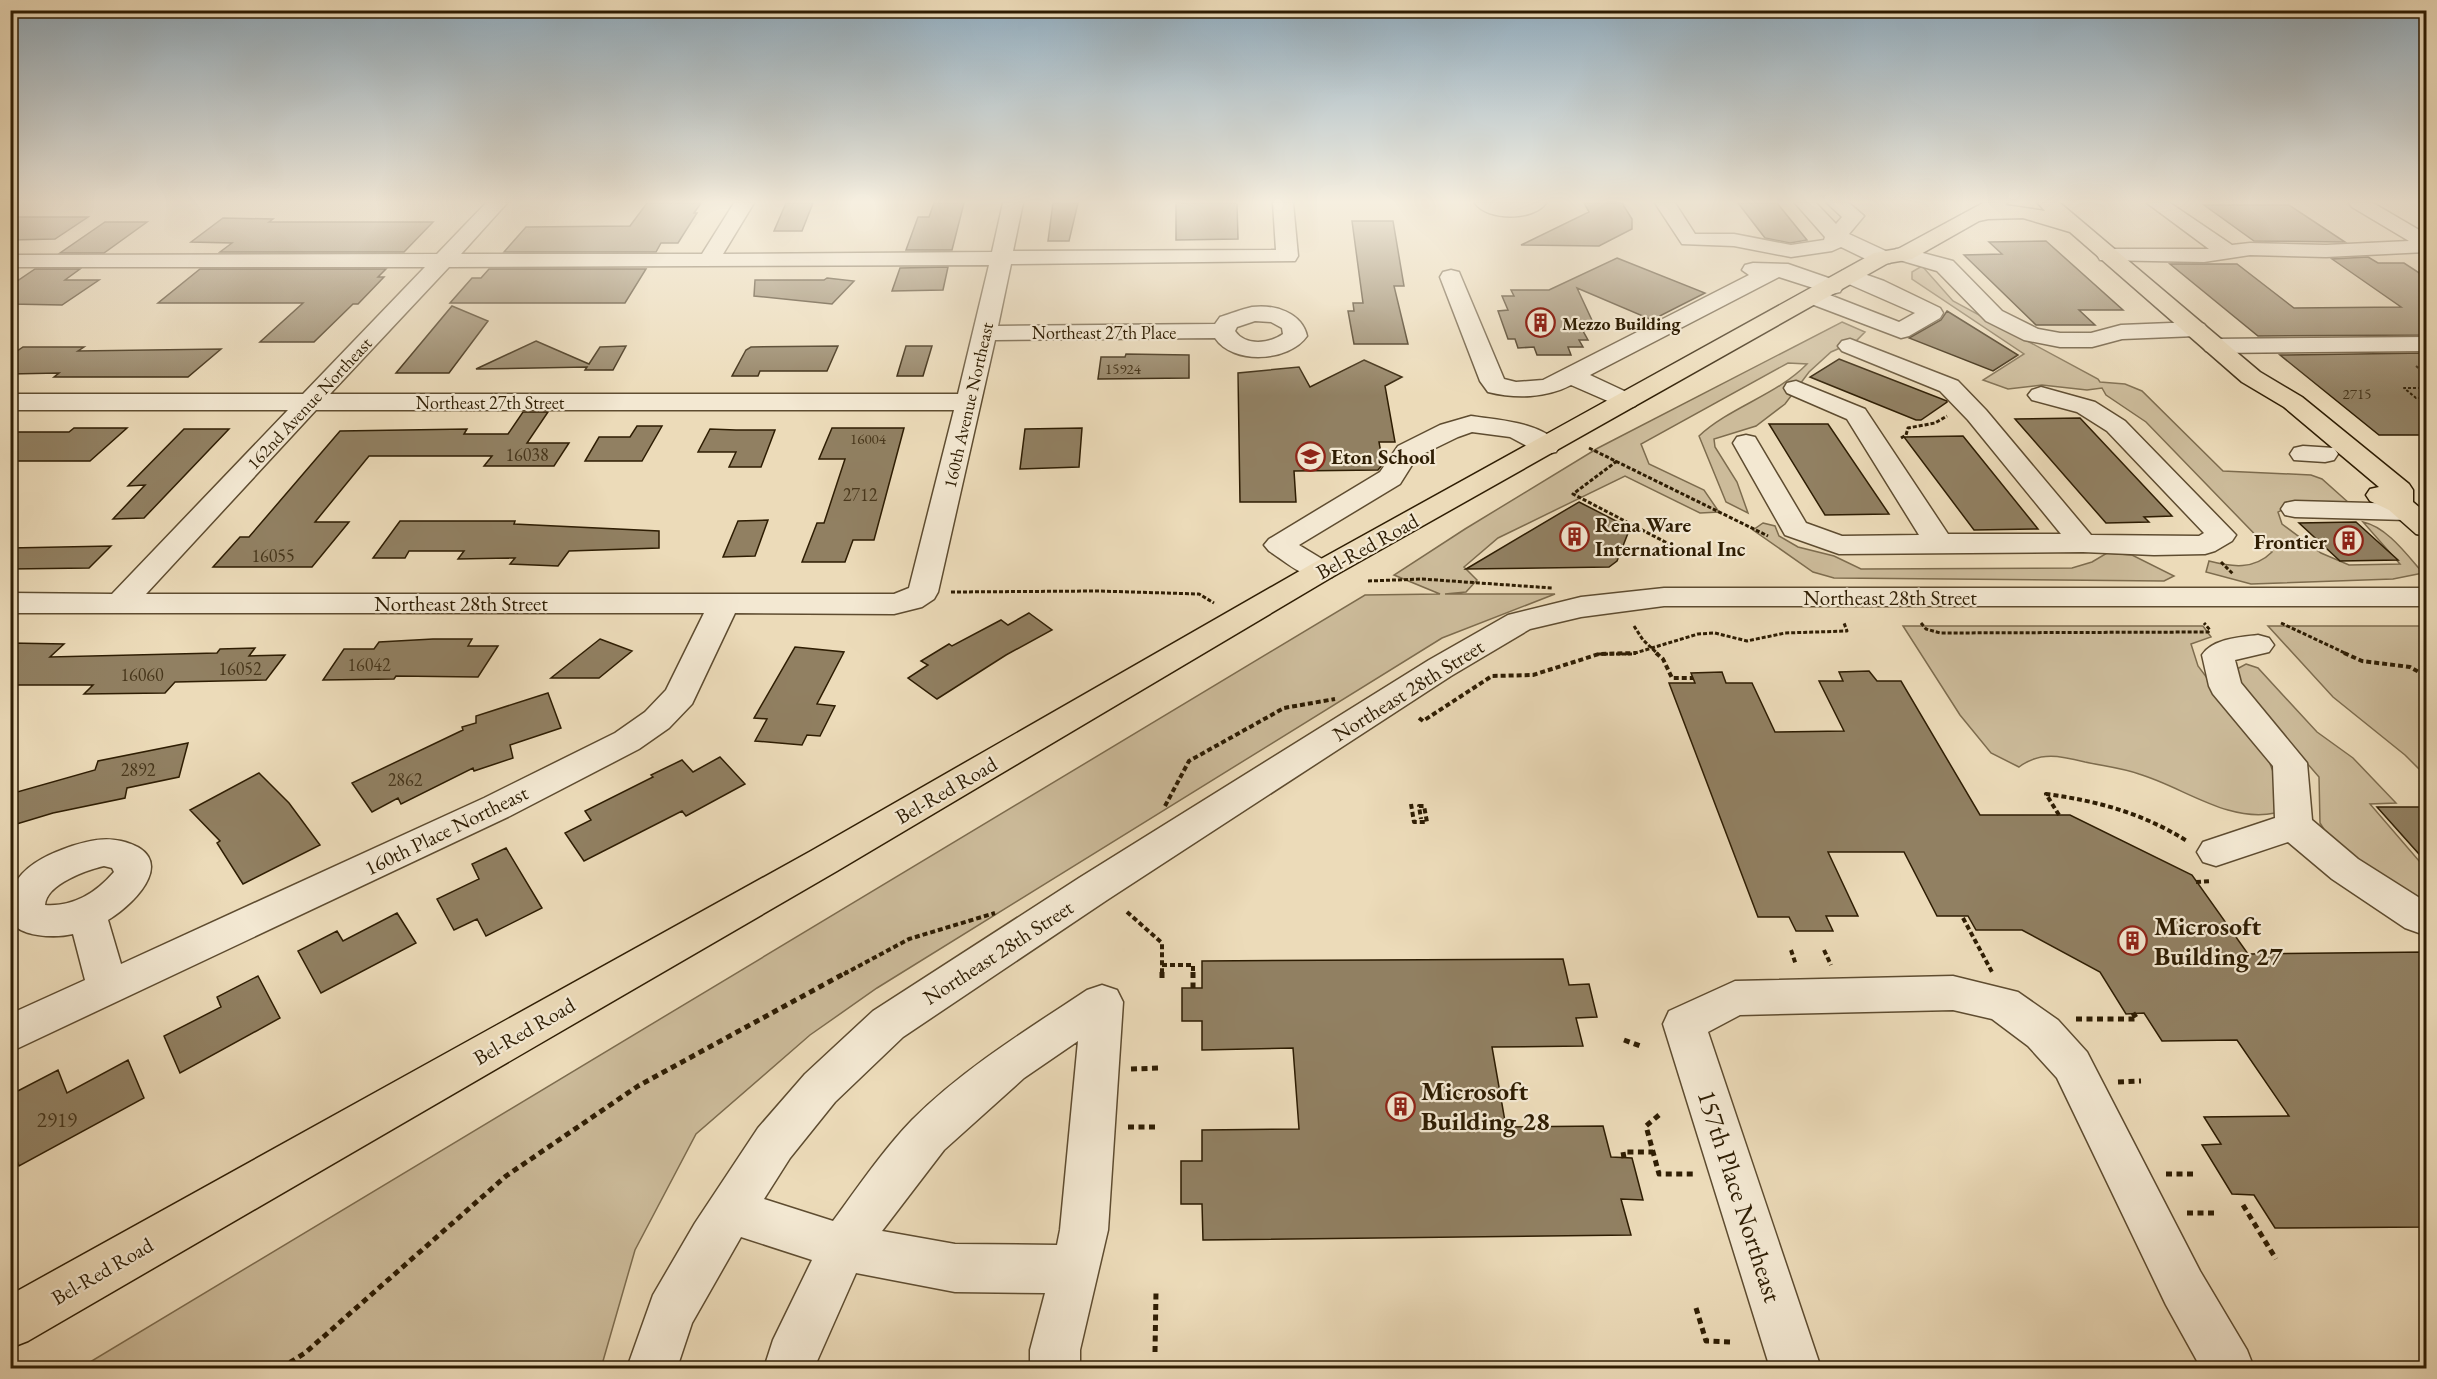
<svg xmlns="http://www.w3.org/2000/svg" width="2437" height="1379" viewBox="0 0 2437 1379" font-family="'EB Garamond',serif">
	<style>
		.green { fill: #ccbb9a; stroke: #7d6c4e; stroke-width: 1.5 }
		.building { fill: #918062; stroke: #2e1d03; stroke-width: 1.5 }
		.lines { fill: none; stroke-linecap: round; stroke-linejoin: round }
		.minor-casing { stroke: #5e4c30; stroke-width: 3 }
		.major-casing { stroke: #2e1d03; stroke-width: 3 }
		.path-far3 { stroke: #2e1d03; stroke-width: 2; stroke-dasharray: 3 2; stroke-linecap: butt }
		.path-far2 { stroke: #2e1d03; stroke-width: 3; stroke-dasharray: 4 2; stroke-linecap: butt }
		.path-far1 { stroke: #2e1d03; stroke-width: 4; stroke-dasharray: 5 3; stroke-linecap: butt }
		.path { stroke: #2e1d03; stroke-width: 5; stroke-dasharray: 6 4.5; stroke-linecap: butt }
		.minor { fill: #f3e8d2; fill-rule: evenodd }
		.major { fill: #ecdbb9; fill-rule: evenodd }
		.labels { text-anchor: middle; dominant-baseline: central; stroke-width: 4.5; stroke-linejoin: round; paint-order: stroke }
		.far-number-label { font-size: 15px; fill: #47361b }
		.far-poi-label { font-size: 18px; font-weight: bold; fill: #2e1d03; stroke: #f3e8d2; text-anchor: start }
		.far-street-label { font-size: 18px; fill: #2e1d03; stroke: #f3e8d2 }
		.number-label { font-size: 18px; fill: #47361b }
		.poi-label { font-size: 21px; font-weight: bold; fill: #2e1d03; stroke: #f3e8d2; text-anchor: start }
		.street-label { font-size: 21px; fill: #2e1d03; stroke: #f3e8d2 }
		.near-number-label { font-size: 21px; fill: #47361b }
		.near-poi-label { font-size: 26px; font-weight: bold; fill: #2e1d03; stroke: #f3e8d2; text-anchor: start }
		.near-street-label { font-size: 26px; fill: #2e1d03; stroke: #f3e8d2 }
	</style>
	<rect width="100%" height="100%" fill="#ecdbb9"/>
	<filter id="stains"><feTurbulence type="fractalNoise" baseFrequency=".00333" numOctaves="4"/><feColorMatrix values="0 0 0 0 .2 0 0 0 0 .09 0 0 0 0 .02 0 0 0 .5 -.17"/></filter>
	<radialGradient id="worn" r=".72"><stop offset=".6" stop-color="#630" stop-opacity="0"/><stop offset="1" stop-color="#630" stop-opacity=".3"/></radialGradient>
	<path class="green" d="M1922,266L1953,301L2098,379L2100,382L2125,384L2142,391L2223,471L2311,475L2322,479L2349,503L2291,505L2278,512L2282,524L2321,553L2349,565L2400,564L2363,522C2387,527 2407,555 2423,573L2393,579L2251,584L2206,572L2209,561C2232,567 2254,570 2272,552L2146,422L2106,395L2102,388L2087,390L2042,385L2008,389L1983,380L2024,354L1912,279V272Z
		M1842,322L1865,332L1856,341L1831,352L1809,372L1785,404L1756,426L1714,439L1715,447L1737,482L1748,513L1726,502L1699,436C1730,407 1777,395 1807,364L1788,363L1641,444L1649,464L1704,490L1719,512L1700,513L1625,476L1498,538L1464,567L1477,580L1466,592L1445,594H1555L1442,638L877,988L810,1035L696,1134L635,1250L601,1368H80L1365,595L1440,594L1394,575L1465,529L1598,448Z
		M1763,523L1775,526L1779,536L1798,547L1834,556L1861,569L2072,568L2092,562L2107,553L2132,555L2174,576L2164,581L1834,578L1813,572L1753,530Z
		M1903,626H2203L2211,637L2191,644L2198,666L2269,761L2277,782L2275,813C2228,823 2183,787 2139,774C2122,768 2103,766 2085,762C2061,756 2040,751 2019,767L1991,753L1960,715Z
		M2268,626H2426V776L2405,755L2333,697Z
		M2246,664L2258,668L2317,732L2353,758L2396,803L2370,804L2426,869V905H2417L2335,847L2320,823L2319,777L2241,687L2237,669Z"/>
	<path class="building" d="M647,203H701L694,213H697L678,243H661L656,252H504L526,227L630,226Z
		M786,203H813L802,231H774Z
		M934,203H964L952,250H906L918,217H929Z
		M1053,203H1078L1069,241H1048Z
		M1176,203H1237L1238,239L1176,240Z
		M1584,203H1622L1632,219V229L1599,246L1521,245L1589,212Z
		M1738,203H1777L1807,240L1790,243L1765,238Z
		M2204,205H2289L2345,242L2254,241Z
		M10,217H88L55,239L10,240Z
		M223,218L273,219L269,222H433L404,252H220L232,243L191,242Z
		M1352,221H1393L1404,286H1394L1408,344H1354L1348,311H1354L1353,303H1363Z
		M105,222H147L104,253H60Z
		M2046,241L2123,310H2079L2095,325H2036L1964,255L2002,254L1989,242Z
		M2368,257L2378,263H2404L2427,278V335L2258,336L2170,264H2237L2294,308L2401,307L2332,259Z
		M1617,258L1705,293L1652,320L1577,288L1597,331H1583L1588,340H1579L1583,347H1568L1571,355H1537L1534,347L1518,348L1515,339H1508L1498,311L1508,310L1502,296H1514L1511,290H1549Z
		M948,267L943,290L892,291L900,268Z
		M35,269H80L65,280H99L62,305L10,304V286Z
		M200,269H386L378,277H384L358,304H353L314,342H260L303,303H158Z
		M489,269H646L625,303H450L472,278H481Z
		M827,278L854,281L832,304L754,296L755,280H824Z
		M452,306L488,321L449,373H396Z
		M1947,311L2018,355L1993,371L1909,338L1941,320Z
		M536,341L589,364L600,347L626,346L613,370H585L587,367L476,369Z
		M838,346L827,371H760L758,376H732L746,350L751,347Z
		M906,346H932L923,376H897Z
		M23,347H84L78,351L221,349L188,377H54L59,373L10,374V356Z
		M2427,353V435H2379L2280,355Z
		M1126,354L1189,355V378L1098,379L1101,357H1125Z
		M1839,359L1947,401V402L1921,420H1916L1810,377Z
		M1364,360L1402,377L1385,386L1395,442H1379L1383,464L1378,470L1294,471L1296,502H1240L1238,373L1299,367L1310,387Z
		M523,412H548L527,443H569L554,466H484L492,456H369L315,522H349L312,567H213L240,537H249L340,431L467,429L464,434H508Z
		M2080,418L2172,516L2144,517L2149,522L2106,523L2015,419Z
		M1769,424H1828L1889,514L1825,515Z
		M637,426H662L642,461H585L599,437H630Z
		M74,428H127L90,461H10V432H69Z
		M832,428H904L874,540H853L845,562H802L817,523H824L845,459H819Z
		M1082,428L1079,467L1020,469L1025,429Z
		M184,429H229L144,518L113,519L145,485L128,486Z
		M710,429L736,430H775L761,467H729L736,452H698Z
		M1963,436L2038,529L1974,530L1904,437Z
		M1579,502L1630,528L1617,561L1609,567L1466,569Z
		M768,520L755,556L723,557L738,521Z
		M400,521H515L514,524L659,531V548L569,551L558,566L510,564L515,558L458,559L464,551H409L405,558H373Z
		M2356,522L2398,560L2340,561L2299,523Z
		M111,546L89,568L10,569V548Z
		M1029,613L1052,630L1006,655L937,699L908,678L928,665L921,661L949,644L952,646L1001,620L1008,625Z
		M433,639H472L468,646H498L478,677L396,676L394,679L323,680L344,649H374L379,642Z
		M600,639L632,651L599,678H551Z
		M10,643L64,644L50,657L217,653L220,649L255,648L249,656L285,655L266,680L175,682L165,693L84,694L93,685H10Z
		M795,647L844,652L817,704L835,706L820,736L807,735L802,745L755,741L767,719L754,718Z
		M1869,671L1877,681H1901L1980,815H2070L2192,875L2248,954L2427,952V1227L2275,1228L2254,1195L2232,1194L2202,1145L2221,1144L2204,1117L2289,1116L2237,1040L2162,1041L2144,1013L2126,1014L2100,972L2022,930H1976L1968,916H1937L1904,852H1828L1858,916H1826L1833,931H1796L1789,917H1758L1669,683H1695L1691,673L1722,672L1726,683H1752L1775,732L1844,731L1819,681H1843L1839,672Z
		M548,693L561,728L510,745L513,758L474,771L473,768L401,804L398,798L372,812L352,783L463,730L462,727L476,723V716Z
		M188,743L179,777L127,788L125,798L53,813L10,826V794L95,770L98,761Z
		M720,757L745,784L686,816L682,811L584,861L565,833L591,820L585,811L653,777L651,775L682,760L693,772Z
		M259,773L289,803L320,845L243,884L217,843L220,841L190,810Z
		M2377,807H2427V863Z
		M506,848L542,908L486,936L477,919L454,930L437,899L479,879L472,864Z
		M397,913L416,943L321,993L298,951L337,931L343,941Z
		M1563,959L1569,985L1589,984L1597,1017L1576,1018L1583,1046L1492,1047L1506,1127L1603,1126L1611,1157L1632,1158L1643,1200L1621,1199L1631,1235L1203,1240L1202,1204H1181V1161H1202V1130L1299,1129L1293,1048L1202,1050V1021H1182V988H1202V961Z
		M258,976L280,1018L180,1073L164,1036L221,1007L217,997Z
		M128,1060L144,1098L19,1166L10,1141V1095L58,1070L67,1093Z"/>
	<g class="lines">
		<defs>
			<path id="minor" d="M486,203H507L461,254H702L734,203H754L723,254L992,252L1003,203H1023L1013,251L1276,250L1273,203H1293L1298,256L1295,261L1011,264L998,326L1215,324L1220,317C1230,314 1242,309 1252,307C1275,304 1302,313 1307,336C1289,362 1233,365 1215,338L995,340L938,592L934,599L922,607L894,614L735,613L692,704L669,728L639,749L510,816L10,1052V1014L85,980L73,934C57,938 17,938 11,919C10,915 10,909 10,905C10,895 12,888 18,879C30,862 52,853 72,846C89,841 103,837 121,841C180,855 139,901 108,920L121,964L484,798L615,733L645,712L666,690L704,613H10V593L112,594L288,410H10V394H303L425,267H10V255L437,254ZM989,265L958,394H330L449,267ZM1255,321L1271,322L1282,328L1283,334C1269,344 1245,346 1235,331L1237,327ZM316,410H954L909,588L894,594H146ZM104,866L112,868L114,872C96,893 73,907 45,905C46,884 87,870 104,866Z
				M1475,203H1546C1534,221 1487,221 1475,203Z
				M1655,203H1675L1695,234H1734L1791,245L1824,240L1825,237L1795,203H1816L1836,224L1842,217L1827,203H1849L1864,216L1849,234L1890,253L1893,258L1890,263L1882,264L1874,263L1841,247L1832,251L1791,257L1734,246L1682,244Z
				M2147,203H2170L2232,245L2250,243L2326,245L2409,241L2352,207L2349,203H2373L2426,234V252L2326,257L2250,255L2204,262L2100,260L2097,255L2100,250L2108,249H2209Z
				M1904,248L1953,261L2002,311L2038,329L2060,333H2091L2121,325L2196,322L2204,324L2208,329L2204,334L2196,336L2122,339L2092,347H2060L2024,340L1986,321L1937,271L1896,259L1893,254L1896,249Z
				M1753,263L1788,264L1840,282L1843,287L1840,292L1832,294L1779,277L1590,375L1635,396L1639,401L1635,406L1626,409L1571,385C1546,398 1516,399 1488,392L1480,381L1440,277L1443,272L1451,270L1459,272L1504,379L1516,382L1543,380L1749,275L1742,270L1745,265Z
				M1850,269L1884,281L1940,308L1943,313L1940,318L1909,336L1901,338L1806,302L1803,297L1806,292L1814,290L1822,292L1899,322L1915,313L1842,281L1839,276L1842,271Z
				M2426,337V351L2214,353L2206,351L2202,346L2206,341L2214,339Z
				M1850,339L1958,381L1986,410L2091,535L2199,536L2204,533L2107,431L2077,412L2032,400L2028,395L2032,390L2041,387L2095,402L2125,421L2236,535L2232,541L2215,551L2205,554L2154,555L2083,552L1839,554L1785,535L1733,443L1737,437L1746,435L1755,437L1806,523L1842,536L1919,535L1847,419L1787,393L1784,388L1787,383L1796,381L1865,409L1948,534H2061L1968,420L1940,391L1842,351L1838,346L1842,341Z
				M1471,416C1498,420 1543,422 1560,446L1556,452L1547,454L1538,452L1510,437L1472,432L1458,437L1417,457L1400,484L1299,545L1332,565L1336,571L1332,577C1308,583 1288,563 1269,551L1264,545L1269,539L1380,472L1398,446L1440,425Z
				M2303,446L2334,448L2338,454L2334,460L2325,462L2294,460L2290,454L2294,448Z
				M2295,501L2407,504L2417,506L2421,512L2417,518L2407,520L2295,517L2285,515L2281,509L2285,503Z
				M1664,588H2426V606H1664L1581,617L1530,629L1451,676L1107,900L903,1037L835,1102L790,1158L764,1199L833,1221C858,1187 883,1150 912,1120C963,1069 1028,1029 1087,990L1102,985L1117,990L1123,1002L1108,1230L1080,1350V1368H1030V1350L1045,1293L955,1292L856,1273L814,1368H764L773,1340L812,1260L741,1237L692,1323L677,1368H627L653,1295L695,1223L758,1128L805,1074L873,1011L1079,878L1429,660L1508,615L1581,597ZM1078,1041L1060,1230L1057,1245L955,1244L882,1231L944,1150L1024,1078Z
				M2258,635L2269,638L2274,645L2269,652L2235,660L2241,683L2307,763L2312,820L2358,859L2426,902V930L2419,933L2405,928L2332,879L2288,842L2216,866L2203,862L2197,852L2203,842L2275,818L2273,766L2213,694L2209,686L2202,655C2212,639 2240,637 2258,635Z
				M1953,976L2018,992L2058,1020L2087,1052L2200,1271L2247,1350L2254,1368H2201L2166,1305L2057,1078L2028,1046L1992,1019L1953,1010L1740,1015L1708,1032L1821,1368H1770L1663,1024L1669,1011L1735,981Z"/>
			<path id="major" d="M1983,203H2007L2005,205L2045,211L2038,203H2060L2260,372L2302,397L2409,484L2413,490V502L2426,513V536L2416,534L2389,510L2370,501L2366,495L2370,489L2379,487L2284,407L2242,382L2070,232L2023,218L1988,219L1979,221L1912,259L1888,263L1332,577L837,871L28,1341L10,1348V1295L811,851L1310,565L1874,253L1898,249Z"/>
		</defs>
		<use href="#minor" class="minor-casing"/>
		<use href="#major" class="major-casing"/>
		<path class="path-far3" d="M2416,366L2426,374
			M2426,388H2404L2416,398H2426"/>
		<path class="path-far2" d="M1901,438L1906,435L1908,428L1935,423L1947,416
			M1589,448L1768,536
			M1617,461L1573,494L1671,545
			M2221,562L2233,574
			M1368,581L1422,579L1552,588
			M951,592L1098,591L1199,594L1214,603
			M1921,623L1926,629L1940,633L2208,632L2210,630L2204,623
			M2281,623L2347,654
			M1634,626L1643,640L1658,654
			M1598,654H1632L1698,634L1715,633L1747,641L1785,633L1847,631L1844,623"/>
		<path class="path-far1" d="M1656,653L1663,659L1672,678H1693
			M2344,653L2362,661L2410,667L2426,676
			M1419,718L1423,721L1492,676L1533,675L1599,654L1636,653
			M1411,804L1414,822H1427L1424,806H1419L1421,819
			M1165,806L1189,761L1284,708L1335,699
			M2059,815L2046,794C2098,801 2142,813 2187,841
			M2196,882L2211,881
			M1127,912L1162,943V974
			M1963,918L1992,972
			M1791,950L1796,965
			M1824,950L1831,965
			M1162,965H1193V974
			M844,974L909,939L995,913"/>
		<path class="path" d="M1162,972V980
			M1193,972V988
			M2076,1019H2137L2133,1013
			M1624,1040L1643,1047
			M1131,1069L1160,1068
			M2118,1082L2141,1081
			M1659,1115L1646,1126L1659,1174H1696
			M1128,1127H1159
			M1624,1158L1623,1152H1653
			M2166,1174H2196
			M2243,1205L2276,1259
			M2187,1213H2218
			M1696,1308L1706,1341L1733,1342
			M1155,1352L1156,1292
			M281,1368L305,1353L506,1176L638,1086L847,972"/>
		<use href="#minor" class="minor"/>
		<use href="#major" class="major"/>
	</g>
	<linearGradient id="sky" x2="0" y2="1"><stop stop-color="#8faabc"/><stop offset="0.51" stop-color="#f6efe0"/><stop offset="1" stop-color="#f6efe0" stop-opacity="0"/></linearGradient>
	<rect width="2437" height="396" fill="url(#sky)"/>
	<defs>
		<symbol id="building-ring" viewBox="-11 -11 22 22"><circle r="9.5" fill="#f3e8d2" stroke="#8f2418" stroke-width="1.5"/><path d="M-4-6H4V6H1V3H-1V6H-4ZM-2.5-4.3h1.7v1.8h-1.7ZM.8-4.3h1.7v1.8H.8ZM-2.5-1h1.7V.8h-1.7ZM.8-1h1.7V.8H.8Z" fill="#8f2418"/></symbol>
		<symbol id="school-ring" viewBox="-11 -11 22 22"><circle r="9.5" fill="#f3e8d2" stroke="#8f2418" stroke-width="1.5"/><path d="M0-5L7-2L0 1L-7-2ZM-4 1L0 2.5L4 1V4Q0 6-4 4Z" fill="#8f2418"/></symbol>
	</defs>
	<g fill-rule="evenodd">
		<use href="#building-ring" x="1524" y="306" width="33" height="33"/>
		<use href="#school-ring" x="1294" y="440" width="33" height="33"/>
		<use href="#building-ring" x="1558" y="520" width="33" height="33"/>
		<use href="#building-ring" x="2332" y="524" width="33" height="33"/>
		<use href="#building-ring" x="2116" y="924" width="33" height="33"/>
		<use href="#building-ring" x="1384" y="1090" width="33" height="33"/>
	</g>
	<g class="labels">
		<g class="far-number-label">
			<text x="1123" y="368">15924</text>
			<text x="2357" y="393">2715</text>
			<text x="868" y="438">16004</text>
		</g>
		<g class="far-poi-label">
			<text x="1562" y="323">Mezzo Building</text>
		</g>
		<g class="far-street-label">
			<text x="1104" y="332">Northeast 27th Place</text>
			<text x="490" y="402">Northeast 27th Street</text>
			<text transform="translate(309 403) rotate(-47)">162nd Avenue Northeast</text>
			<text transform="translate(968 405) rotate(-77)">160th Avenue Northeast</text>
		</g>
		<g class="number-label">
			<text x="527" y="454">16038</text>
			<text x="860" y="494">2712</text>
			<text x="273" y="555">16055</text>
			<text x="369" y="664">16042</text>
			<text x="240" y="668">16052</text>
			<text x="142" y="674">16060</text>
			<text x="138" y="769">2892</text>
			<text x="405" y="779">2862</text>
		</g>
		<g class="poi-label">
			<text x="1331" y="456">Eton School</text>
			<text x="1595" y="524">Rena Ware<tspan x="1595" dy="24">International Inc</tspan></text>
			<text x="2327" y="541" text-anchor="end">Frontier</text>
		</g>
		<g class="street-label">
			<text transform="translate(1367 546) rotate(-29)">Bel-Red Road</text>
			<text x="1890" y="597">Northeast 28th Street</text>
			<text x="461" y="603">Northeast 28th Street</text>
			<text transform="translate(1408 690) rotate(-32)">Northeast 28th Street</text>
			<text transform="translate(946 790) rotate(-30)">Bel-Red Road</text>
			<text transform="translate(446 830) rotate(-26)">160th Place Northeast</text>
			<text transform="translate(998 952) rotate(-33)">Northeast 28th Street</text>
			<text transform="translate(524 1031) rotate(-30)">Bel-Red Road</text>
			<text transform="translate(102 1271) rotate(-30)">Bel-Red Road</text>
		</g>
		<g class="near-number-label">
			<text x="57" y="1119">2919</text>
		</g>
		<g class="near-poi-label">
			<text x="2154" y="926">Microsoft<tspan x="2154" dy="30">Building 27</tspan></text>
			<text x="1421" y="1091">Microsoft<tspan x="1421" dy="30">Building 28</tspan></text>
		</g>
		<g class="near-street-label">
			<text transform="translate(1740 1196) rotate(72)">157th Place Northeast</text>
		</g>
	</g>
	<rect width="2437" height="1379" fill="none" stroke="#ecdbb9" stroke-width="36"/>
	<rect x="12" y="12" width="2413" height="1355" fill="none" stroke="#2e1d03" stroke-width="3"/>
	<rect x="18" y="18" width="2401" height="1343" fill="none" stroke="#2e1d03" stroke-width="1.5"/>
	<rect width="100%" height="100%" filter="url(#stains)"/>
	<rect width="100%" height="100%" fill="url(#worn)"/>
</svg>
